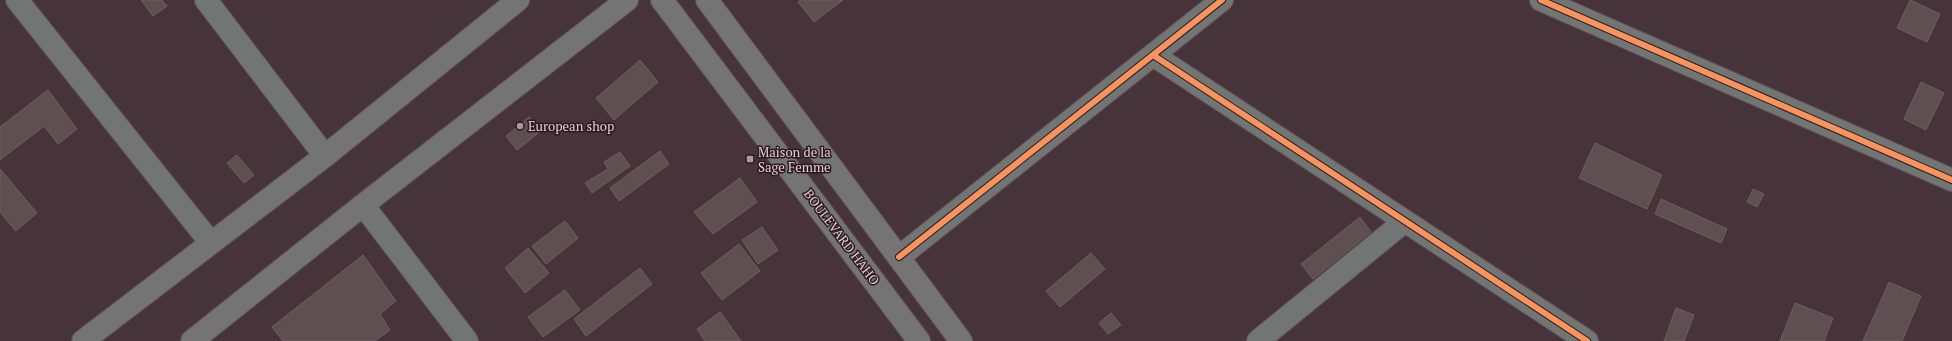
<svg xmlns="http://www.w3.org/2000/svg" width="1952" height="341" viewBox="0 0 1952 341" font-family="'PT Serif',serif">
	<style>
		.building { fill: #5f4e52; stroke: #6f5d61 }
		.lines { fill: none; stroke-linecap: round; stroke-linejoin: round }
		.minor-casing { stroke: #625158; stroke-width: 24 }
		.major-casing { stroke: #625158; stroke-width: 24 }
		.minor { stroke: #717573; stroke-width: 22 }
		.major { stroke: #757474; stroke-width: 22 }
		.cycleway-casing { stroke: #2a1a20; stroke-width: 8 }
		.cycleway { stroke: #f8935d; stroke-width: 6 }
		.poi-dot { fill: #ae98a0; stroke: #2a1a20; stroke-width: 1.5 }
		.labels { text-anchor: middle; dominant-baseline: central; stroke-width: 3; stroke-linejoin: round; paint-order: stroke }
		.poi-label { font-size: 13px; fill: #e5ced6; stroke: #2a1a20; text-anchor: start }
		.street-label { font-size: 13px; fill: #e5ced6; stroke: #2a1a20 }
	</style>
	<rect width="100%" height="100%" fill="#47343b"/>
	<path class="building" d="M141,0H162L167,6L153,16Z
		M801,0H843L814,22L798,2Z
		M1910,0L1940,14L1927,42L1897,28Z
		M640,60L658,82L614,120L596,98Z
		M1921,82L1944,93L1926,130L1904,119Z
		M48,90L77,129L58,144L44,126L0,160V127Z
		M529,117L540,132L517,150L506,136Z
		M1595,143L1662,175L1647,209L1579,178Z
		M660,151L669,164L619,201L610,188Z
		M620,152L630,166L592,193L585,183L608,169L604,162Z
		M237,155L254,175L244,183L227,163Z
		M0,169L37,213L16,231L0,212Z
		M740,178L757,202L713,234L694,212Z
		M1753,189L1764,194L1757,207L1747,202Z
		M1661,199L1727,229L1721,243L1655,214Z
		M1360,217L1371,232L1313,279L1301,264Z
		M565,221L578,238L546,264L532,246Z
		M762,227L778,250L758,264L742,240Z
		M739,244L760,271L722,300L701,273Z
		M528,248L549,273L525,293L505,268Z
		M1091,253L1105,269L1060,307L1046,291Z
		M363,255L396,301L380,314L390,330L375,341H283L272,327Z
		M640,268L652,284L586,336L574,319Z
		M1889,282L1921,296L1902,341H1863Z
		M565,290L580,310L543,337L528,317Z
		M1795,303L1833,318L1824,341H1780Z
		M1676,308L1694,315L1684,341H1664Z
		M720,312L741,341H705L697,329Z
		M1111,313L1121,325L1108,334L1099,323Z"/>
	<g class="lines">
		<defs>
			<path id="minor" d="M17,0L211,243
				M206,0L325,156
				M1541,0L1952,180
				M1153,55L1587,341
				M363,205L467,341
				M899,257L1222,0
				M1258,341L1405,221"/>
			<path id="major" d="M662,0L919,341
				M707,0L961,341
				M83,341L325,156L518,0
				M192,341L363,205L627,0"/>
		</defs>
		<use href="#minor" class="minor-casing"/>
		<use href="#major" class="major-casing"/>
		<use href="#minor" class="minor"/>
		<use href="#major" class="major"/>
		<defs>
			<path id="cycleway" d="M1541,0L1952,180
				M1153,55L1587,341
				M899,257L1222,0"/>
		</defs>
		<use href="#cycleway" class="cycleway-casing"/>
		<use href="#cycleway" class="cycleway"/>
	</g>
	<g class="poi-dot">
		<circle cx="520" cy="126" r="4"/>
		<rect x="746" y="155" width="8" height="8" rx="2"/>
	</g>
	<g class="labels">
		<g class="poi-label">
			<text x="528" y="126">European shop</text>
			<text x="758" y="152">Maison de la<tspan x="758" dy="15">Sage Femme</tspan></text>
		</g>
		<g class="street-label">
			<text transform="translate(842 237) rotate(53)">BOULEVARD HAHO</text>
		</g>
	</g>
</svg>
